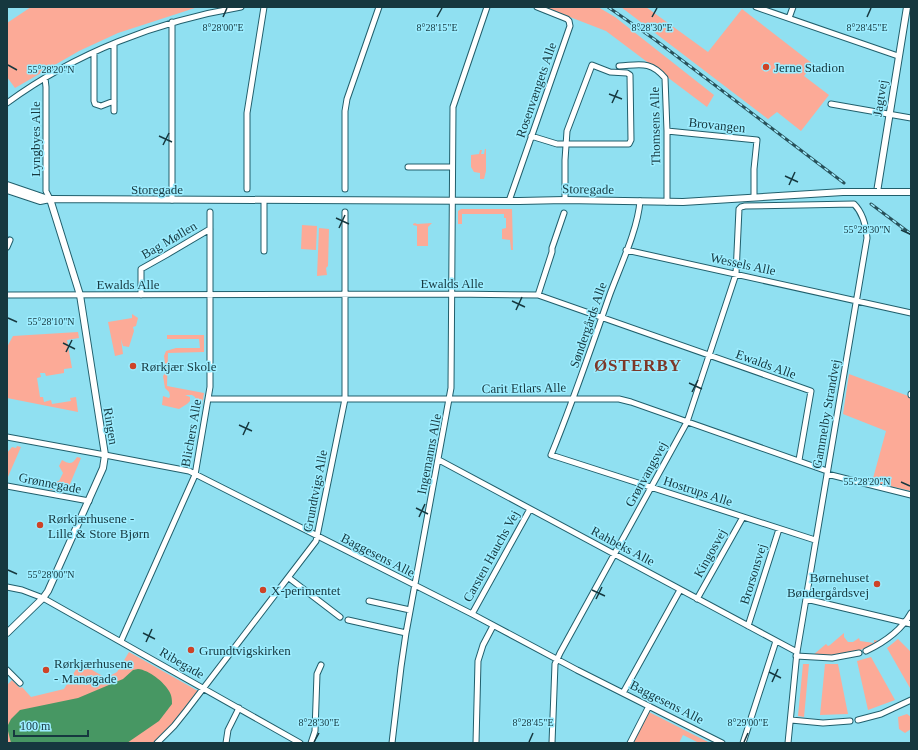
<svg xmlns="http://www.w3.org/2000/svg" width="918" height="750" viewBox="0 0 918 750" font-family="Georgia,serif">
	<style>
		.green { fill: #fcaa97 }
		.water { fill: #479763 }
		.lines { fill: none; stroke-linecap: round; stroke-linejoin: round }
		.minor-casing { stroke: #215f6c; stroke-width: 7 }
		.tertiary-casing { stroke: #215f6c; stroke-width: 8 }
		.minor { stroke: #fff; stroke-width: 5 }
		.tertiary { stroke: #fff; stroke-width: 6 }
		.rail-casing { stroke: #28515a; stroke-width: 3 }
		.rail { stroke: #9dedff; stroke-width: 1.5; stroke-dasharray: 4.5; stroke-linecap: butt }
		.tertiary-bridge-casing { stroke: #215f6c; stroke-width: 8; stroke-linecap: butt }
		.tertiary-bridge { stroke: #fff; stroke-width: 6 }
		.ticks { fill: none; stroke: #16383f; stroke-width: 1.5 }
		.poi-dot { fill: #ce4327; stroke: #9dedff; stroke-width: 1.5 }
		.labels { text-anchor: middle; dominant-baseline: central; stroke-width: 3; stroke-linejoin: round; paint-order: stroke }
		.poi-label { font-size: 13px; fill: #16383f; stroke: #9dedff; text-anchor: start }
		.street-label { font-size: 13px; fill: #16383f; stroke: #9dedff }
		.district-label { font-size: 17px; font-weight: bold; letter-spacing: 1px; fill: #7d3829; stroke: #9dedff }
		.ticks-label { font-size: 10px; text-anchor: middle; fill: #16383f; stroke: #9dedff; stroke-width: 3; stroke-linejoin: round; paint-order: stroke }
	</style>
	<rect width="100%" height="100%" fill="#90e0f1"/>
	<path class="green" d="M31,7H198L118,33L79,51L15,88L7,77V23Z
		M544,7H598L615,17L714,95L707,107L606,31Z
		M621,7H646L708,52L742,9L813,64L804,76L829,95L801,131L777,112L768,119Z
		M485,149H486V171L484,179H480V173L474,172L471,167V155L479,154L480,150H482L481,154H484Z
		M461,209H512L513,250H511L510,240L502,239V229L506,228V218H504V214H462V224H458V211Z
		M415,223L417,224L432,223L428,227V246H417V226L413,225V224Z
		M302,225L317,226L316,250L301,249Z
		M319,228L329,229L328,266L326,268L327,275L317,276Z
		M132,314L138,318L136,326L133,327L134,331L129,347L123,346L121,339L123,354L115,356L108,322L132,318Z
		M78,332L79,338L67,340L72,368L64,369V373L46,376L45,373H40L41,377L37,378L40,397H43L44,402L51,400L52,404L71,401L70,398L76,397L78,412L7,398V347L13,336Z
		M167,335H204V352L168,353L167,386L204,393L202,405L197,404L195,397L192,395H185L190,397V401L187,404L179,409L162,405L163,396L169,398L170,396L169,392L165,388L163,376L167,371L163,365L165,363L164,356L166,351L176,348H200L199,339H167Z
		M849,374L911,397V491L872,482L886,431L843,414Z
		M17,446L21,447L7,479V453L12,447L16,448Z
		M77,457L81,458L67,491L61,493H58L59,489L54,487L53,490H50L52,483L59,481L63,473L59,466L62,460C69,464 72,465 77,457Z
		M844,633V637L848,642H853L859,638L860,641L874,643V640L879,641C859,654 836,656 813,655L826,644L828,646L830,645Z
		M898,639L911,652V687L910,688L887,648Z
		M129,652L198,691L173,723L153,743H7V685L12,680L20,688L22,687L31,697L64,689L80,663L106,678L117,672Z
		M871,657L895,700L868,710L857,661Z
		M803,664H809L804,717L798,716Z
		M825,664H838L848,714L820,715Z
		M649,712L708,742L707,743H699L683,735L679,743H633Z
		M907,714L911,717V729L905,733L899,729L898,717Z"/>
	<path class="water" d="M138,669C149,670 164,682 169,691C172,696 172,700 172,704L159,721L127,743H11L7,727L11,719L20,710L78,698L123,679L133,670Z"/>
	<g class="lines">
		<defs>
			<path id="minor" d="M756,7L898,56
				M789,18L793,7
				M114,44V111
				M94,53V101L95,104L101,106L114,101
				M619,66C639,65 650,60 665,78L667,131V202
				M45,78L46,87V191L50,199
				M7,103C75,53 158,21 241,7
				M831,104L911,118
				M667,131L757,140L754,169V197
				M531,136L557,144H629L631,140L630,75L627,73L610,72L592,65L567,131L565,160V200
				M408,167H452
				M247,189V113L264,7
				M345,189V111L347,99L379,7
				M172,200V22
				M264,200V251
				M509,201L570,26L569,21L567,19L537,7
				M640,201C638,229 620,267 610,294C591,348 573,402 551,455L815,540
				M7,247L10,240
				M626,250L911,313
				M7,295L451,294L538,295L811,391L799,460
				M141,295V269L166,255L210,229
				M538,295L552,252V248L564,213
				M911,395V394
				M209,399H619L631,402L827,471
				M7,437L105,455L189,471L472,614L577,670L722,743
				M439,460L797,652
				M827,474L911,495
				M7,486L89,501
				M289,578L340,617
				M7,587L22,590L43,598L300,743
				M697,599L743,517
				M806,599L911,624
				M369,601L410,610
				M472,614L530,509
				M348,620L406,633
				M748,626L779,529
				M121,641L195,475L210,387V212
				M866,651C885,642 901,631 911,613
				M796,656L832,658L859,653
				M7,670L20,683
				M623,693L680,590
				M791,720L823,723L850,721
				M858,720L881,714L911,700
				M157,743L174,726L186,711L316,541L345,399V212
				M226,743L228,730L239,708
				M311,743L315,731L317,674L321,665
				M392,743L401,667L406,633L451,388L453,107L487,7
				M476,743L478,661L483,645L493,626
				M552,743L555,664L560,653L687,422L736,274L739,209L741,207L745,206L854,204C863,213 866,226 867,238L797,652L788,743
				M630,743L649,706
				M743,743L776,641"/>
			<path id="tertiary" d="M907,7L877,192H911
				M7,185L48,199
				M7,190L40,201L50,199L519,201L565,200L683,202L843,192
				M7,633L43,598L48,591L103,468L105,455L80,295L50,199"/>
		</defs>
		<use href="#minor" class="minor-casing"/>
		<use href="#tertiary" class="tertiary-casing"/>
		<use href="#minor" class="minor"/>
		<use href="#tertiary" class="tertiary"/>
		<defs>
			<path id="rail" d="M608,7L654,39L844,183
				M871,204L911,234"/>
		</defs>
		<use href="#rail" class="rail-casing"/>
		<use href="#rail" class="rail"/>
		<defs>
			<path id="tertiary-bridge" d="M843,192H877"/>
		</defs>
		<use href="#tertiary-bridge" class="tertiary-bridge-casing"/>
		<use href="#tertiary-bridge" class="tertiary-bridge"/>
	</g>
	<path class="ticks" d="M223,17L227,8M437,17L442,8M652,17L657,8M867,17L871,8M8,65L17,70M609,94L622,99M612,103L618,90M159,136L172,142M163,145L169,133M785,176L798,182M789,185L795,172M336,218L349,224M339,228L345,215M901,230L910,234M512,301L525,307M516,310L522,297M8,318L17,322M63,343L75,349M66,352L72,340M689,383L702,389M692,392L698,380M239,425L252,431M243,435L249,422M901,482L910,486M416,508L428,514M419,517L425,504M8,570L17,574M592,590L605,596M596,599L602,587M143,633L155,639M146,642L152,629M769,672L781,678M772,682L778,669M314,742L319,733M529,742L533,733M744,742L748,733"/>
	<g class="poi-dot">
		<circle cx="766" cy="67" r="4"/>
		<circle cx="133" cy="366" r="4"/>
		<circle cx="40" cy="525" r="4"/>
		<circle cx="877" cy="584" r="4"/>
		<circle cx="263" cy="590" r="4"/>
		<circle cx="191" cy="650" r="4"/>
		<circle cx="46" cy="670" r="4"/>
	</g>
	<g class="labels">
		<g class="poi-label">
			<text x="774" y="67">Jerne Stadion</text>
			<text x="141" y="366">Rørkjær Skole</text>
			<text x="48" y="518">Rørkjærhusene -<tspan x="48" dy="15">Lille &amp; Store Bjørn</tspan></text>
			<text x="869" y="577" text-anchor="end">Børnehuset<tspan x="869" dy="15">Bøndergårdsvej</tspan></text>
			<text x="271" y="590">X-perimentet</text>
			<text x="199" y="650">Grundtvigskirken</text>
			<text x="54" y="663">Rørkjærhusene<tspan x="54" dy="15">- Manøgade</tspan></text>
		</g>
		<g class="street-label">
			<text transform="translate(536 90) rotate(-71)">Rosenvængets Alle</text>
			<text transform="translate(880 98) rotate(-81)">Jagtvej</text>
			<text transform="translate(717 125) rotate(6)">Brovangen</text>
			<text transform="translate(655 126) rotate(-91)">Thomsens Alle</text>
			<text transform="translate(35 139) rotate(-90)">Lyngbyes Alle</text>
			<text x="157" y="189">Storegade</text>
			<text transform="translate(588 189) rotate(1)">Storegade</text>
			<text transform="translate(169 240) rotate(-30)">Bag Møllen</text>
			<text transform="translate(743 264) rotate(12)">Wessels Alle</text>
			<text x="452" y="283">Ewalds Alle</text>
			<text x="128" y="284">Ewalds Alle</text>
			<text transform="translate(588 325) rotate(-71)">Søndergårds Alle</text>
			<text transform="translate(766 364) rotate(20)">Ewalds Alle</text>
			<text transform="translate(524 388) rotate(-1)">Carit Etlars Alle</text>
			<text transform="translate(826 414) rotate(-80)">Gammelby Strandvej</text>
			<text transform="translate(111 426) rotate(81)">Ringen</text>
			<text transform="translate(191 433) rotate(-80)">Blichers Alle</text>
			<text transform="translate(429 454) rotate(-79)">Ingemanns Alle</text>
			<text transform="translate(646 474) rotate(-61)">Grønvangsvej</text>
			<text transform="translate(50 483) rotate(11)">Grønnegade</text>
			<text transform="translate(315 491) rotate(-79)">Grundtvigs Alle</text>
			<text transform="translate(698 491) rotate(18)">Hostrups Alle</text>
			<text transform="translate(623 546) rotate(28)">Rahbeks Alle</text>
			<text transform="translate(710 553) rotate(-61)">Kingosvej</text>
			<text transform="translate(378 555) rotate(27)">Baggesens Alle</text>
			<text transform="translate(491 556) rotate(-61)">Carsten Hauchs Vej</text>
			<text transform="translate(753 574) rotate(-73)">Brorsonsvej</text>
			<text transform="translate(182 663) rotate(30)">Ribegade</text>
			<text transform="translate(667 702) rotate(27)">Baggesens Alle</text>
		</g>
		<g class="district-label">
			<text x="638" y="365">ØSTERBY</text>
		</g>
	</g>
	<g class="ticks-label">
		<text x="223" y="31">8°28'00"E</text>
		<text x="437" y="31">8°28'15"E</text>
		<text x="652" y="31">8°28'30"E</text>
		<text x="867" y="31">8°28'45"E</text>
		<text x="51" y="73">55°28'20"N</text>
		<text x="867" y="233">55°28'30"N</text>
		<text x="51" y="325">55°28'10"N</text>
		<text x="867" y="485">55°28'20"N</text>
		<text x="51" y="578">55°28'00"N</text>
		<text x="319" y="726">8°28'30"E</text>
		<text x="533" y="726">8°28'45"E</text>
		<text x="748" y="726">8°29'00"E</text>
	</g>
	<rect width="918" height="750" fill="none" stroke="#16383f" stroke-width="16"/>
	<path d="M14 730v6h74v-6" fill="none" stroke="#16383f" stroke-width="2"/>
	<text x="20" y="730" font-size="12" fill="#16383f" stroke="#9dedff" stroke-width="3" paint-order="stroke">100 m</text>
</svg>
